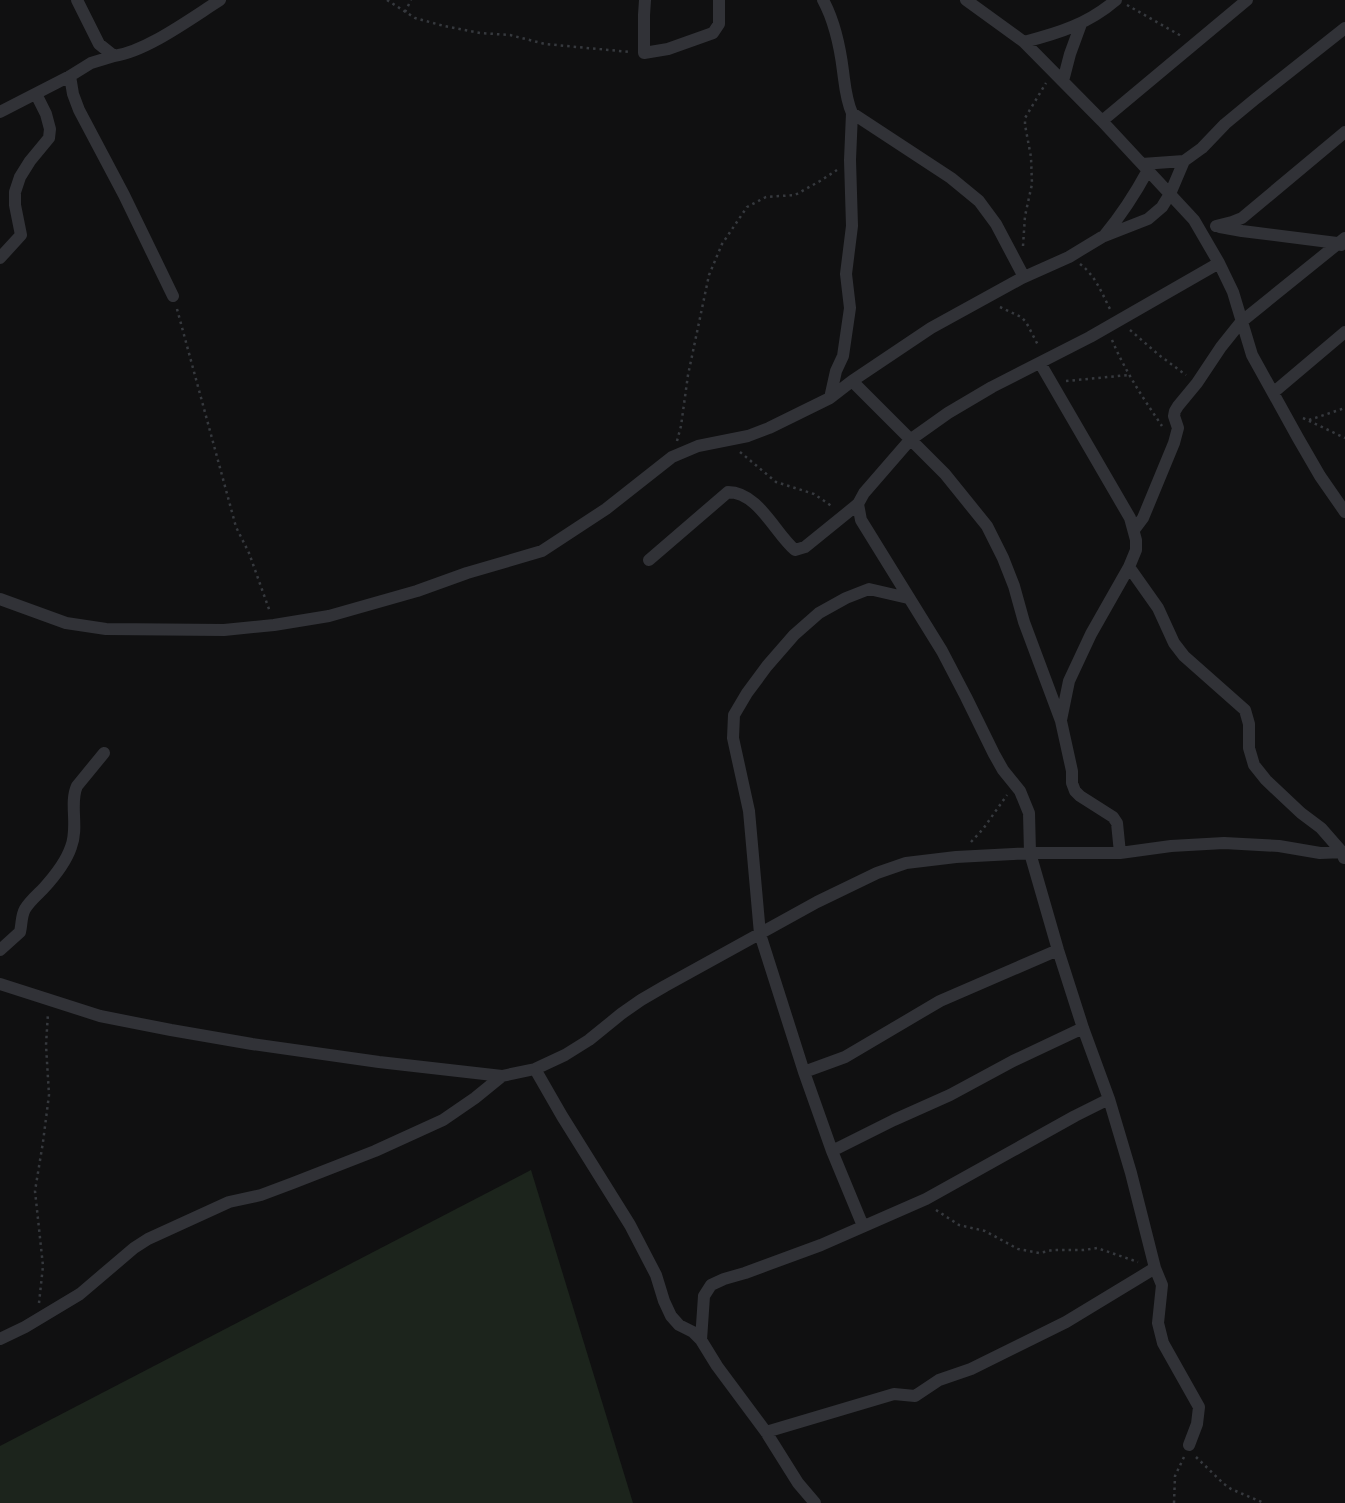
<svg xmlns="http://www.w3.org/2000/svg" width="1345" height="1503" viewBox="0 0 1345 1503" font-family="Jost,sans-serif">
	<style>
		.green { fill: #1c241c }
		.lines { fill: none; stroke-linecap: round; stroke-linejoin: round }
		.path { stroke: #36393e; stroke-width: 2.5; stroke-dasharray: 2.5 4; stroke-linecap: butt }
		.street { stroke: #313237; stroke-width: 12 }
	</style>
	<rect width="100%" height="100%" fill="#101011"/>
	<path class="green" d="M531,1170L633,1503H0V1446Z"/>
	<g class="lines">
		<path class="path" d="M387,0L415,18L444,26L480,33L510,35L545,44L630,52
			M1127,5L1183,37
			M405,12L411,0
			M1023,246L1025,216L1032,184L1031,157L1025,125V118L1046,83
			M1080,264C1096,276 1102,294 1111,311
			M1000,307L1021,317L1026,322L1039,347
			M177,309L236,527L249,553L270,612
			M1130,330L1159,355L1186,375
			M1112,340C1125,371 1143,398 1162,426
			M1066,381L1129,375
			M1303,418L1345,438
			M1309,420L1345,408
			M677,441L681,426L688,375L709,275L722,244L747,207L766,197L795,195L820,181L837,170
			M740,452L776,482L814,494L833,507
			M971,842L983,829L1007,795
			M936,1210L959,1225L985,1231L1018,1249L1039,1253L1053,1250H1084L1097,1248L1138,1262
			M39,1303L43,1266L35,1191L43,1142L49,1095L46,1045L48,1013
			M1196,1457L1224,1484L1231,1489L1264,1503
			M1174,1503L1175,1476L1184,1457"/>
		<path class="street" d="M77,0L99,44L114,56C147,51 190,19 220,0
			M645,0L644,15V53L668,49L713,33L719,24V0
			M823,0C835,22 840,47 843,71C845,86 846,100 852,113L951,178L979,201L996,224L1024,277
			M966,0L1024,42L1102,121L1194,220L1219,263L1233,292L1252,355L1298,438L1320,476L1345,512
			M1024,42C1059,33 1088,24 1116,0
			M70,76L73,94L79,110L124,195L173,296
			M1063,81L1070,54L1081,24
			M0,112L70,76L91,63L114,56
			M1102,121L1247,0
			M1142,164L1184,161
			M1216,226L1232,222L1242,218L1345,132
			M1220,227L1242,231L1337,243L1341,245
			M1104,236C1123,213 1134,196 1148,170
			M0,258L21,235L15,205V192L20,177L30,161L49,138L50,129L46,114L36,94
			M1040,363L1130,518L1136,540V550L1129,567L1091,634L1069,681L1061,720
			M852,381L945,474L987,526L1003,558L1014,586L1024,622L1061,721L1072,771V783L1075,791L1080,796L1113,817L1117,823L1120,853
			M1274,392L1345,332
			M830,398L836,371L843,356L850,308L846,274L852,226L850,160L852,113
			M1134,530L1143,518L1174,443L1178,428L1174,416L1175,411L1178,406L1197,383L1221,347L1241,322L1345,238
			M649,560L728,492C758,492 775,533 795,550L805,547L858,504
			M1129,567L1158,608L1174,643L1184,656L1245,710L1249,724V748L1254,765L1266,780L1301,813L1321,828L1342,852L1344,858
			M0,599L66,623L106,629L224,630L274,625L329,616L417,591L467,573L542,551L606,509L672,457L698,446L748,436L769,428L830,398L852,381L931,328L1022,278L1069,257L1102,237L1148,219L1162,207L1170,194L1184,161L1202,148L1225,124L1254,100L1345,28
			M0,950L20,932C22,924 21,916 25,909C29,902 37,895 43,889C54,877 66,862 71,847C79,827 69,803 77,786L104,753
			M0,984L100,1016L171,1030L252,1044L379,1062L502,1076L535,1069L565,1055L589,1040L621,1014L641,1000L665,986L817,902L877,873L906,863L956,857L1030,853H1120L1171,846L1224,843L1279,846L1320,853L1345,852
			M535,1069L562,1116L630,1225L656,1275L664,1301L671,1316L679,1325L693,1332L701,1340L717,1366L766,1432L798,1483L815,1503
			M804,1072L845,1057L940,1001L1058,950
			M832,1151L894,1120L950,1095L1013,1061L1083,1028
			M863,1226L832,1151L804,1072L760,934L749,811L733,738L734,715L747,693L767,666L794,635L819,613L846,598L869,589L908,598
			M0,1339L25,1327L80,1294L134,1248L148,1239L229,1202L261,1195L293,1183L375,1151L443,1120L475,1098L502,1076
			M701,1340L704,1296L711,1285L724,1279L745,1273L821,1245L926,1199L1075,1116L1109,1099
			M766,1432L894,1394L915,1396L939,1380L971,1369L1066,1322L1155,1268
			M1189,1445L1197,1424L1199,1407L1163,1343L1158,1323L1162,1285L1155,1268L1131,1173L1109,1099L1083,1028L1058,950L1030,853L1029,813L1020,791L1003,770L994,754L966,697L942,651L861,520L858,504L864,493L910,440L948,413L992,387L1090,337L1219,263"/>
	</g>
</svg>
